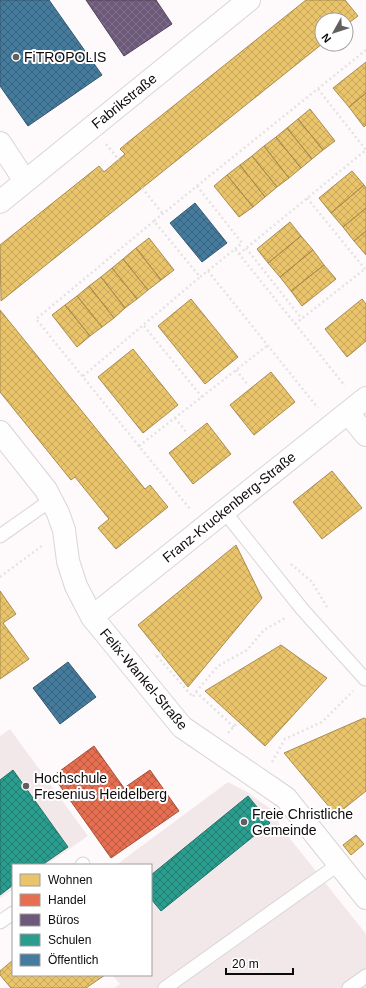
<svg xmlns="http://www.w3.org/2000/svg" width="366" height="988" viewBox="0 0 366 988" font-family="Arial,sans-serif">
	<style>
		.built { fill: #f3e8e9 }
		.homes { fill: url(#homes-cross-hatch); stroke: #a88c4e }
		.shops { fill: url(#shops-cross-hatch); stroke: #a6513c }
		.offices { fill: url(#offices-cross-hatch); stroke: #514159 }
		.schools { fill: url(#schools-cross-hatch); stroke: #227167 }
		.public { fill: url(#public-cross-hatch); stroke: #355971 }
		.lines { fill: none; stroke-linecap: round; stroke-linejoin: round }
		.service-casing { stroke: #d9d5d5; stroke-width: 15 }
		.minor-casing { stroke: #d9d5d5; stroke-width: 24 }
		.path { stroke: #e4e3e3; stroke-width: 2.5; stroke-dasharray: 2 3; stroke-linecap: butt }
		.service { stroke: #fffefe; stroke-width: 13 }
		.minor { stroke: #fffefe; stroke-width: 22 }
		.poi-dot { fill: #635e5f; stroke: #fff; stroke-width: 1.5 }
		.labels { text-anchor: middle; dominant-baseline: central; stroke-width: 4; stroke-linejoin: round; paint-order: stroke }
		.poi-label { font-size: 14px; fill: #0f0a0b; stroke: #fff; text-anchor: start }
		.street-label { font-size: 14px; fill: #0f0a0b; stroke: #fff }
	</style>
	<defs>
		<pattern id="homes-cross-hatch" width="8" height="8" patternUnits="userSpaceOnUse"><rect width="8" height="8" fill="#e9c46a"/><path d="M0 0l8 8M0 8l8-8" fill="none" stroke="#c7a75b"/></pattern>
		<pattern id="shops-cross-hatch" width="8" height="8" patternUnits="userSpaceOnUse"><rect width="8" height="8" fill="#e76f51"/><path d="M0 0l8 8M0 8l8-8" fill="none" stroke="#ba5941"/></pattern>
		<pattern id="offices-cross-hatch" width="8" height="8" patternUnits="userSpaceOnUse"><rect width="8" height="8" fill="#6d597a"/><path d="M0 0l8 8M0 8l8-8" fill="none" stroke="#807089"/></pattern>
		<pattern id="schools-cross-hatch" width="8" height="8" patternUnits="userSpaceOnUse"><rect width="8" height="8" fill="#2a9d8f"/><path d="M0 0l8 8M0 8l8-8" fill="none" stroke="#227e73"/></pattern>
		<pattern id="public-cross-hatch" width="8" height="8" patternUnits="userSpaceOnUse"><rect width="8" height="8" fill="#457b9d"/><path d="M0 0l8 8M0 8l8-8" fill="none" stroke="#38637e"/></pattern>
	</defs>
	<rect width="100%" height="100%" fill="#fef9fa"/>
	<path class="built" d="M10,729L88,836L46,865H13V889L0,898V736Z
		M228,782L247,792L275,812L280,826L366,934V988H114L120,984L112,975H151V865H116Z"/>
	<path class="homes" d="M306,0H345L358,16L346,25V20H322V44L1,301L0,245L99,166L104,172L125,154L120,149L127,143Z
		M366,62V93L349,107L333,88Z
		M366,93V125L364,127L349,107Z
		M310,109L335,141L323,150L298,119Z
		M298,119L323,150L312,159L287,128Z
		M287,128L312,159L301,168L276,137Z
		M276,137L301,168L289,178L264,146Z
		M264,146L289,178L277,187L252,156Z
		M252,156L277,187L265,197L240,165Z
		M240,165L265,197L253,207L227,175Z
		M352,171L364,185L331,213L319,198Z
		M227,175L253,207L239,217L214,186Z
		M364,185L366,188V208L343,227L331,213Z
		M366,208V231L354,241L343,227Z
		M290,222L301,236L268,263L257,249Z
		M366,231V255L354,241Z
		M301,236L313,250L280,277L268,263Z
		M149,238L174,270L161,280L136,248Z
		M136,248L161,280L148,290L123,259Z
		M313,250L324,265L291,291L280,277Z
		M123,259L148,290L137,299L112,268Z
		M324,265L336,279L302,306L291,291Z
		M112,268L137,299L125,308L101,277Z
		M101,277L125,308L114,318L89,286Z
		M89,286L114,318L102,327L77,296Z
		M77,296L102,327L90,336L65,305Z
		M191,299L238,357L205,384L158,326Z
		M362,299L366,304V341L347,357L325,329Z
		M65,305L90,336L77,347L52,315Z
		M0,310L145,489L150,485L168,507L116,549L98,528L109,519L75,477L71,480L0,392Z
		M133,349L178,405L143,433L98,377Z
		M271,372L295,402L254,435L230,405Z
		M207,423L231,454L193,484L169,453Z
		M332,471L362,508L322,539L293,502Z
		M236,545L262,598L188,687L138,625Z
		M0,591L16,614L3,623L29,659L0,679Z
		M281,645L327,678L265,746L205,691Z
		M364,718L366,719V791L336,815L284,753Z
		M356,835L364,844L351,855L343,845Z
		M13,960V975H105L86,988H11L0,975V971Z"/>
	<path class="shops" d="M94,746L124,788L150,770L179,811L111,858L53,776Z"/>
	<path class="offices" d="M86,0H156L172,24L124,56Z"/>
	<path class="schools" d="M13,770L68,847L42,865H13V885L0,895V780Z
		M248,796L270,823L161,911L151,899V875Z"/>
	<path class="public" d="M0,0H49L102,75L28,126L0,86Z
		M195,203L227,243L202,262L170,223Z
		M68,662L96,697L60,724L33,688Z"/>
	<g class="lines">
		<defs>
			<path id="service" d="M224,511L302,609L365,679
				M0,536L51,500
				M82,865L83,864
				M0,922L13,913
				M165,988L339,864
				M349,988L366,976"/>
			<path id="minor" d="M0,143L25,181
				M0,202L249,0
				M348,413L366,435
				M0,432L46,490L58,513L64,530L68,561L76,586L92,617L182,727L286,798L366,898
				M92,617L366,398"/>
		</defs>
		<use href="#service" class="service-casing"/>
		<use href="#minor" class="minor-casing"/>
		<path class="path" d="M318,89L366,150
			M106,144L119,160
			M197,186L366,50
			M142,188L163,214
			M307,198L365,269
			M154,221L36,319L190,509
			M246,248L302,319
			M235,249L242,243L197,186L154,221L200,277L235,249L345,386
			M239,254L366,150
			M208,271L318,408
			M295,324L366,268
			M144,326L202,397
			M236,370L248,385
			M83,376L200,277
			M175,418L187,433
			M139,446L268,345
			M291,564L312,582L327,607
			M0,577L43,545
			M157,656L193,697L196,692L234,727
			M156,657L161,653
			M196,692L218,666L247,650L264,630L287,617
			M228,733L238,722
			M272,762L285,739L322,722L353,691"/>
		<use href="#service" class="service"/>
		<use href="#minor" class="minor"/>
	</g>
	<g class="poi-dot">
		<circle cx="16" cy="57" r="4"/>
		<circle cx="26" cy="786" r="4"/>
		<circle cx="244" cy="822" r="4"/>
	</g>
	<g class="labels">
		<g class="poi-label">
			<text x="24" y="57">FiTROPOLIS</text>
			<text x="34" y="778">Hochschule<tspan x="34" dy="16">Fresenius Heidelberg</tspan></text>
			<text x="252" y="814">Freie Christliche<tspan x="252" dy="16">Gemeinde</tspan></text>
		</g>
		<g class="street-label">
			<text transform="translate(124 101) rotate(-39)">Fabrikstraße</text>
			<text transform="translate(229 507) rotate(-39)">Franz-Kruckenberg-Straße</text>
			<text transform="translate(144 679) rotate(50)">Felix-Wankel-Straße</text>
		</g>
	</g>
	<rect x="12" y="864" width="140" height="112" fill="#ffffff" stroke="#9f9d9d"/>
	<rect x="20" y="874" width="20" height="12" fill="#e9c46a" stroke="#9f9d9d"/>
	<text x="48" y="884" font-size="12" fill="#0f0a0b">Wohnen</text>
	<rect x="20" y="894" width="20" height="12" fill="#e76f51" stroke="#9f9d9d"/>
	<text x="48" y="904" font-size="12" fill="#0f0a0b">Handel</text>
	<rect x="20" y="914" width="20" height="12" fill="#6d597a" stroke="#9f9d9d"/>
	<text x="48" y="924" font-size="12" fill="#0f0a0b">Büros</text>
	<rect x="20" y="934" width="20" height="12" fill="#2a9d8f" stroke="#9f9d9d"/>
	<text x="48" y="944" font-size="12" fill="#0f0a0b">Schulen</text>
	<rect x="20" y="954" width="20" height="12" fill="#457b9d" stroke="#9f9d9d"/>
	<text x="48" y="964" font-size="12" fill="#0f0a0b">Öffentlich</text>
	<g transform="translate(334 32) rotate(231)"><circle r="19" fill="#ffffff" stroke="#9f9d9d"/>
	<path d="M0-3L7 15L0 10L-7 15Z" fill="#635e5f"/>
	<text y="-6" font-size="11" font-weight="bold" text-anchor="middle" fill="#0f0a0b">N</text>
	</g>
	<path d="M226 968v6h67v-6" fill="none" stroke="#0f0a0b" stroke-width="2"/>
	<text x="232" y="968" font-size="12" fill="#0f0a0b" stroke="#ffffff" stroke-width="3" paint-order="stroke">20 m</text>
</svg>
